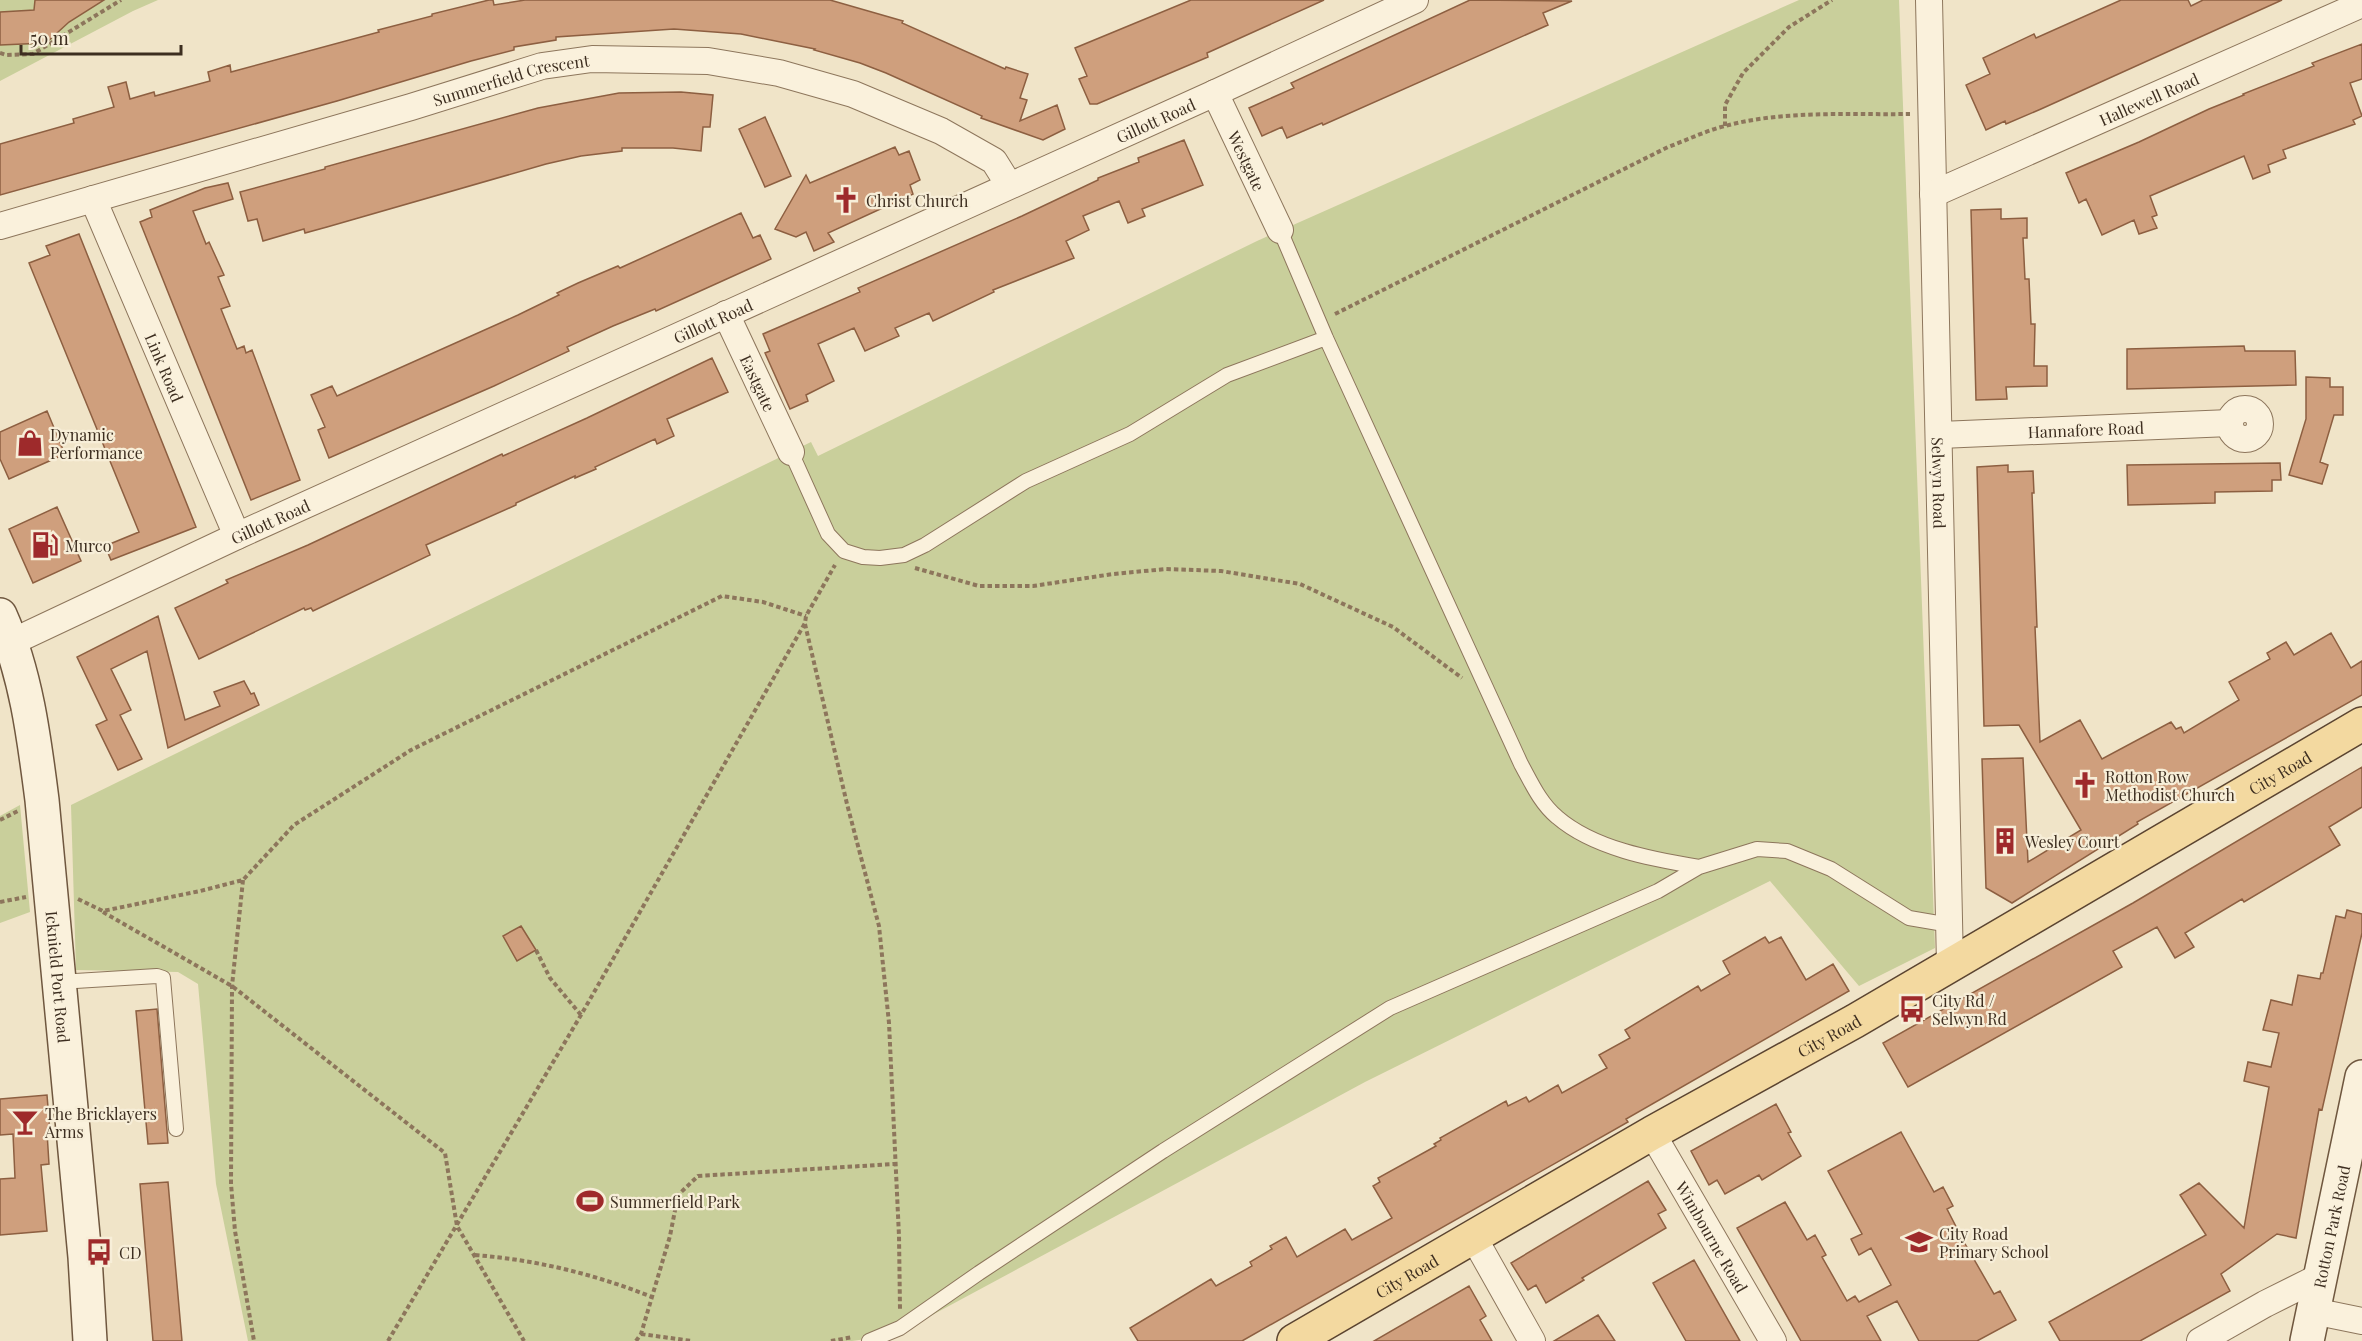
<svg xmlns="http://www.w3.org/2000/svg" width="2362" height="1341" viewBox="0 0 2362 1341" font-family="'Playfair Display',serif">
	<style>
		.green { fill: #c9cf9b }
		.building { fill: #cf9f7d; stroke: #8d5f41; stroke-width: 1.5 }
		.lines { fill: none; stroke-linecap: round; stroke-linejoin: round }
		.service-casing { stroke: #8d765c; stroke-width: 16 }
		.minor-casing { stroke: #8d765c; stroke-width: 28 }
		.secondary-casing { stroke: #6f573f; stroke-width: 36 }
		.primary-casing { stroke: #5b4430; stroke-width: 36 }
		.path { stroke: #8d765c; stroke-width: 4; stroke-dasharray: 4.5 3; stroke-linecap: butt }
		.service { stroke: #faf1dc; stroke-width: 14 }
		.minor { stroke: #faf1dc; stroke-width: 26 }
		.secondary { stroke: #faf1dc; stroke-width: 33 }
		.primary { stroke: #f3d9a0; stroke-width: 33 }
		.labels { text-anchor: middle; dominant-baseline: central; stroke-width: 4.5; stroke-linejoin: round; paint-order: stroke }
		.street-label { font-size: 16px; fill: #3d2e20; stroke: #f7eed8 }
		.poi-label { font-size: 16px; fill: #3d2e20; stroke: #f7eed8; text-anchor: start }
	</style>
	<rect width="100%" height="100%" fill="#f0e4c8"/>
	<path class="green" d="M0,0H158L133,11L0,81Z
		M1799,0H1899L1935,948L1859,986L1770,881L1365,1082L895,1335L852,1341H248L216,1184L198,984L178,972L76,970L71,805L811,442L818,456L1257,241Z
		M20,805L30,912L0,923V816Z"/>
	<path class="building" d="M35,0H104L69,22L46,43L0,45V12L34,10Z
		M489,0H493L494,5L525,0H830L903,21L902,23L1005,69L1006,67L1028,74L1020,98L1027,100L1020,121L1057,105L1065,129L1043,140L981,118L982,116L886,73L860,63L814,50L815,49L741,34L674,29L556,37V40L514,47V50L471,61L337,101L0,195V144L74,123L73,119L114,107L108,87L126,82L130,99L154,92L155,96L210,81L208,72L230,65L231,72L379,32L378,30L432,16V14Z
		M1191,0H1324L1207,53L1208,57L1097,104H1090L1079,79L1087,76L1075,48Z
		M1470,0L1572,1L1543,13L1548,25L1323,125L1322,123L1287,138L1282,127L1262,136L1249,108L1294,88L1291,83Z
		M2121,0H2188L2191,6L2203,0H2282L2041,109L2006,124L2005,121L1986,130L1966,85L1990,74L1983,58L2034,34L2036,38Z
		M2362,44V79L2350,83L2362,116L2353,120L2355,124L2283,150L2286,158L2268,165L2270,172L2253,179L2244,156L2150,196L2157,215L2152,217L2157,228L2139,234L2134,220L2102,235L2086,199L2079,203L2066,173L2139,142L2209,109L2244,95L2243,94L2314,66L2312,63Z
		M681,92L713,95L710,127H703L701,151L673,148H622V151L581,156L546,164L327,227L305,233L304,229L263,241L257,219L248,221L240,192L325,169V167L538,108L619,93Z
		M765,117L791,176L765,187L739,129Z
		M1184,140L1203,185L1142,209L1145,216L1128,223L1119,201L1083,216L1089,230L1066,241L1074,258L993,290L994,292L933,321L929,313L895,328L899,336L865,351L854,328L818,344L834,381L806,395L808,401L790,409L765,353L770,351L763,334L860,292L858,288L1022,216L1098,180V178L1139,162L1138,158Z
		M895,147L899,155L909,151L920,180L910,185L913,194L828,233L834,242L814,251L806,232L796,237L775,229L806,175L810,183Z
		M228,183L233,199L193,211L206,244L209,242L224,275L218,277L230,306L221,309L237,349L244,346L246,353L252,350L300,480L251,500L140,222L152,217L150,210L205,188Z
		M2001,209V219L2027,218V238H2023L2025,279H2029L2031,324H2035L2034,366H2047V386L2006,387L2007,399L1976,400L1971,210Z
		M741,213L753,238L760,235L771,259L656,311L655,309L613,326L567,347L569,351L494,386L329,458L318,430L325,427L311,395L332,386L337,396L518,315L559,295L557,293L578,283L618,266L620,268Z
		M79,234L196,527L111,560L105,546L139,532L29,263L50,255L46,246Z
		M2244,346L2245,351H2295L2296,385L2127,389V349Z
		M712,358L728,392L667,419L674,436L657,444L655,439L595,467L596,469L575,478V476L516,503V505L426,545L430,555L313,611L311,608L305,610L304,608L199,659L175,608L228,583L226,580L308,545L502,454L503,456L587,418Z
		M2306,377L2330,378V387H2343V415H2334L2320,462L2328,465L2322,484L2289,475L2306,419Z
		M47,411L65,454L9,479L0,459V432Z
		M2280,463L2281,480H2272V491L2215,492V503L2128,505L2127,465Z
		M2008,465V472L2033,471L2034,493H2032L2037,627H2035L2040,742L2080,720L2102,759L2171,722L2176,729L2181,727L2184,733L2239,700L2229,682L2270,659L2267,653L2286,642L2294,655L2331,633L2351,668L2362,661V695L2137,822L2138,824L2012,903L1986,888L1982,759L2023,758L2028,862L2081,830L2019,725L1984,726L1977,467Z
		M57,507L81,561L33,583L9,529Z
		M158,616L185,720L220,706L214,692L244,681L251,694L254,693L259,705L168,748L147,651L111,669L131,710L120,715L142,759L118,770L96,725L107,720L77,657Z
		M2362,767V807L2329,827L2340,845L2244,902L2242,899L2185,933L2194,947L2175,958L2157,927L2113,951L2122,967L1908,1087L1883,1043L2133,903Z
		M2347,910L2362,914V933L2322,1110L2319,1109L2296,1238L2277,1234L2221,1274L2230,1291L2140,1341H2060L2049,1322L2206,1235L2180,1195L2199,1183L2244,1228L2269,1087L2244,1081L2248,1062L2271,1067L2279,1033L2263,1030L2271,1000L2292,1005L2298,975L2320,979L2321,973H2323L2336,916L2345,918Z
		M521,926L536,950L517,961L503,936Z
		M1765,937L1769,943L1781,937L1806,980L1833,964L1849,991L1626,1119L1628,1122L1242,1341H1138L1130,1328L1211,1279L1216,1286L1252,1266L1250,1262L1272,1249L1270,1246L1286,1237L1297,1257L1345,1229L1352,1240L1392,1218L1373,1186L1380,1182L1378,1178L1436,1146L1434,1144L1441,1140L1440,1138L1506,1101L1508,1106L1526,1097L1529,1102L1558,1085L1562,1093L1607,1068L1599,1055L1630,1038L1625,1030L1698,986L1701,991L1730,974L1723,961Z
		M157,1009L168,1143L148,1144L136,1011Z
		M47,1095L50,1132H47L49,1164L41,1165L47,1231L0,1235V1179L15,1178L13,1134L0,1135V1099Z
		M1776,1104L1791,1132L1788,1133L1801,1156L1762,1180L1759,1175L1725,1194L1717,1180L1709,1185L1691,1151Z
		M1901,1132L1934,1192L1943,1187L1953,1206L1947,1209L1964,1242L1994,1294L2000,1291L2016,1320L1977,1341H1919L1897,1301L1867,1316L1881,1341H1801L1737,1228L1785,1202L1807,1240L1815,1235L1826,1255L1822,1257L1847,1301L1855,1296L1859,1302L1891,1285L1871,1248L1859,1255L1851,1239L1862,1234L1828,1171Z
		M1648,1181L1666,1210L1658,1214L1666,1228L1582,1278L1584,1280L1546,1303L1536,1285L1528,1290L1511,1263Z
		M168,1182L182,1341H153L140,1184Z
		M1694,1260L1740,1341H1686L1653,1283Z
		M1469,1286L1486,1316L1480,1320L1492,1341H1374Z
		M1598,1315L1615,1341H1554Z"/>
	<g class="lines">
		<defs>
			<path id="service" d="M1280,230L1326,338L1521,764C1531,782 1540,803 1557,817C1594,849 1652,859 1699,867
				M791,452L828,534L844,551L863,557L880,558L904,555L925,545L1026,481L1130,434L1227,375L1326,338
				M59,982L157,976L163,978L176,1129
				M869,1341L900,1328L979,1273L1163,1151L1390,1008L1658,891L1699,867L1757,849L1787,851L1831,869L1909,918L1950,925"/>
			<g id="minor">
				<path id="s1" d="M1929,0L1950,965"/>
				<path id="s2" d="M1215,93L1280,230"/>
				<path id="s3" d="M1933,194L2362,4"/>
				<path id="s4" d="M93,199L237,536"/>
				<path id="s5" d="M0,226L411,107L542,66L592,59L708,61L779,73L853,94L941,131L994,161L1009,185"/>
				<path id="s6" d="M726,314L791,452"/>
				<circle cx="2245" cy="424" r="15"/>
				<path id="s7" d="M1940,435L2230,423"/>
				<path id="s8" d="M12,642L237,536L1215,93L1415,0"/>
				<path id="s9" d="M1652,1133L1773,1341"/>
				<path d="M1474,1238L1532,1341"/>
				<path d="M2313,1311L2362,1321"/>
				<path d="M2200,1341L2265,1304L2319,1277"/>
			</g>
			<g id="secondary">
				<path id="s10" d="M0,615C26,673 34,737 42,800L85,1257L90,1341"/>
				<path id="s11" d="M2307,1341L2362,1077"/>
			</g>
			<g id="primary">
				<path id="s12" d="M1294,1341L1652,1133L1855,1021L2362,724"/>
			</g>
		</defs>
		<use href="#service" class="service-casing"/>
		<use href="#minor" class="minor-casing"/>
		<use href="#secondary" class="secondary-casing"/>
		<use href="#primary" class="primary-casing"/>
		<path class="path" d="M0,53L6,55L33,54L121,0
			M1725,126V105L1743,73L1789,27L1832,0
			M1335,314L1668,147C1687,140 1705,131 1725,126C1784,110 1849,115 1910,114
			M915,568L979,586H1033L1113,574L1166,569L1221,571L1300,584L1393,627L1462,678
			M805,624L847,804L879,926L889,1023L899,1236L900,1309
			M0,820L18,811
			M243,880L232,986L231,1184L235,1231L254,1341
			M78,899L103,911L200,891L243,880L294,825L411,750L722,596L763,602L806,616
			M0,902L26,897
			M103,912L232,986L445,1153L457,1226L524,1341
			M536,950L550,978L581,1015
			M475,1255C537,1260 594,1274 652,1297
			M641,1334L692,1341
			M388,1341L581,1015L805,623L806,616L835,565
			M636,1341L641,1334L670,1236L678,1195L698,1176L894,1164
			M831,1341L853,1337"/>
		<use href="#service" class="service"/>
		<use href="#minor" class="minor"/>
		<use href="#secondary" class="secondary"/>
		<use href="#primary" class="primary"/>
	</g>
	<defs>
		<symbol id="church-bare" viewBox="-9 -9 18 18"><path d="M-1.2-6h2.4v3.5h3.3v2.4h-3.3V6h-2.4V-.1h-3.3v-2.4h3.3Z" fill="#9e2a2b" stroke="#f7eed8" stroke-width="2.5" paint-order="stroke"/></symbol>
		<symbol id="shop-bare" viewBox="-9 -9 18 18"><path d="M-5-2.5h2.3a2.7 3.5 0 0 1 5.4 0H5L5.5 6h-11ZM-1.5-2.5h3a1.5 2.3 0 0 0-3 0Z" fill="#9e2a2b" stroke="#f7eed8" stroke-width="2.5" paint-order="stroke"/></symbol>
		<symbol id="fuel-bare" viewBox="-9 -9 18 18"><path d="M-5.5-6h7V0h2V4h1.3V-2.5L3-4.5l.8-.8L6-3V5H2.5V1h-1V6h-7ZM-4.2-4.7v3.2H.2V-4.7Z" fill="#9e2a2b" stroke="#f7eed8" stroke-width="2.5" paint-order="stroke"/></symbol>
		<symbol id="building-bare" viewBox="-9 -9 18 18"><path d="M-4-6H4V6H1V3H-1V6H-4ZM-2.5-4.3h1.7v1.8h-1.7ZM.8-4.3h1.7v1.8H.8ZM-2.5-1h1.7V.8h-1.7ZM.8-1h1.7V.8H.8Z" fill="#9e2a2b" stroke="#f7eed8" stroke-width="2.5" paint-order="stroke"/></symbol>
		<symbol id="bus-bare" viewBox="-9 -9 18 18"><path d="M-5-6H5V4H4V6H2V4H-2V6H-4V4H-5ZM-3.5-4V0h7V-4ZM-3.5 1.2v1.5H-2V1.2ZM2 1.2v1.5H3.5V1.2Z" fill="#9e2a2b" stroke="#f7eed8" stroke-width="2.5" paint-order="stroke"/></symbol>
		<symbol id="bar-bare" viewBox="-9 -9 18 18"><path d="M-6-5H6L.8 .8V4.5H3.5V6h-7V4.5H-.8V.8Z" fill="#9e2a2b" stroke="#f7eed8" stroke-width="2.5" paint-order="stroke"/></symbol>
		<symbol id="stadium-bare" viewBox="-9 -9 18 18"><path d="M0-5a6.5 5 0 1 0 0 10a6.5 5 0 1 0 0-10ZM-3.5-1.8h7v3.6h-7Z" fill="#9e2a2b" stroke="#f7eed8" stroke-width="2.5" paint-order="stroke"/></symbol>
		<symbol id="school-bare" viewBox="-9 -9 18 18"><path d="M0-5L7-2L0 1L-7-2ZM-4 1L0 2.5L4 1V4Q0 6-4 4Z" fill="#9e2a2b" stroke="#f7eed8" stroke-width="2.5" paint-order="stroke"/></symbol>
	</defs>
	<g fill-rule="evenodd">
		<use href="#church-bare" x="827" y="181" width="38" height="38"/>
		<use href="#shop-bare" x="11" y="424" width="38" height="38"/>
		<use href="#fuel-bare" x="26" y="526" width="38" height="38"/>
		<use href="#church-bare" x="2066" y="766" width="38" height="38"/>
		<use href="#building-bare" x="1986" y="822" width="38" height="38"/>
		<use href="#bus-bare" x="1893" y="990" width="38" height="38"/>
		<use href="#bar-bare" x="6" y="1103" width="38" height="38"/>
		<use href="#stadium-bare" x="571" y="1182" width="38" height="38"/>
		<use href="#school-bare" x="1900" y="1223" width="38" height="38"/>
		<use href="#bus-bare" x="80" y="1233" width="38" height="38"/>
	</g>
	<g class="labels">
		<g class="street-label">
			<text stroke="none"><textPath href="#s5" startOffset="532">Summerfield Crescent</textPath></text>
			<text stroke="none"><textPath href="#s3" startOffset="236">Hallewell Road</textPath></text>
			<text stroke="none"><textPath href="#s8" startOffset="1257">Gillott Road</textPath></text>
			<text stroke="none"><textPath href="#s2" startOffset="75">Westgate</textPath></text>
			<text stroke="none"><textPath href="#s8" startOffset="771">Gillott Road</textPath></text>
			<text stroke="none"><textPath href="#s4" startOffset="183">Link Road</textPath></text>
			<text stroke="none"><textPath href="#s6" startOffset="76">Eastgate</textPath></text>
			<text stroke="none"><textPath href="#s7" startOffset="146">Hannafore Road</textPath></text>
			<text stroke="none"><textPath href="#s1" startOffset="483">Selwyn Road</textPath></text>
			<text stroke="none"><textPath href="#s8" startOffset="285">Gillott Road</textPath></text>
			<text stroke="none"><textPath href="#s12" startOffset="1138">City Road</textPath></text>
			<text stroke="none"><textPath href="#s10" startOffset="368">Icknield Port Road</textPath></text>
			<text stroke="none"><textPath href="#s12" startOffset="616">City Road</textPath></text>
			<text stroke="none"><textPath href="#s11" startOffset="117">Rotton Park Road</textPath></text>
			<text stroke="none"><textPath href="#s9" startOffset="120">Wimbourne Road</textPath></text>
			<text stroke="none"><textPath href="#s12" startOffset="130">City Road</textPath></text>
		</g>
		<g class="poi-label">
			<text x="866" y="200">Christ Church</text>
			<text x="50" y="434">Dynamic<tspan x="50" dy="18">Performance</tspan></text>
			<text x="65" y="545">Murco</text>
			<text x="2105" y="776">Rotton Row<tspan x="2105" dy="18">Methodist Church</tspan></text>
			<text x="2025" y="841">Wesley Court</text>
			<text x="1932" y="1000">City Rd /<tspan x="1932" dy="18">Selwyn Rd</tspan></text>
			<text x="45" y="1113">The Bricklayers<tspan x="45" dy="18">Arms</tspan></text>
			<text x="610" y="1201">Summerfield Park</text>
			<text x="1939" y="1233">City Road<tspan x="1939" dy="18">Primary School</tspan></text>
			<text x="119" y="1252">CD</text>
		</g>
	</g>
	<path d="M21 45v9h160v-9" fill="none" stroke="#3d2e20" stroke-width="3"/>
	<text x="30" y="45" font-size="18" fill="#3d2e20" stroke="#f7eed8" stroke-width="4.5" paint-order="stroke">50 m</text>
</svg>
